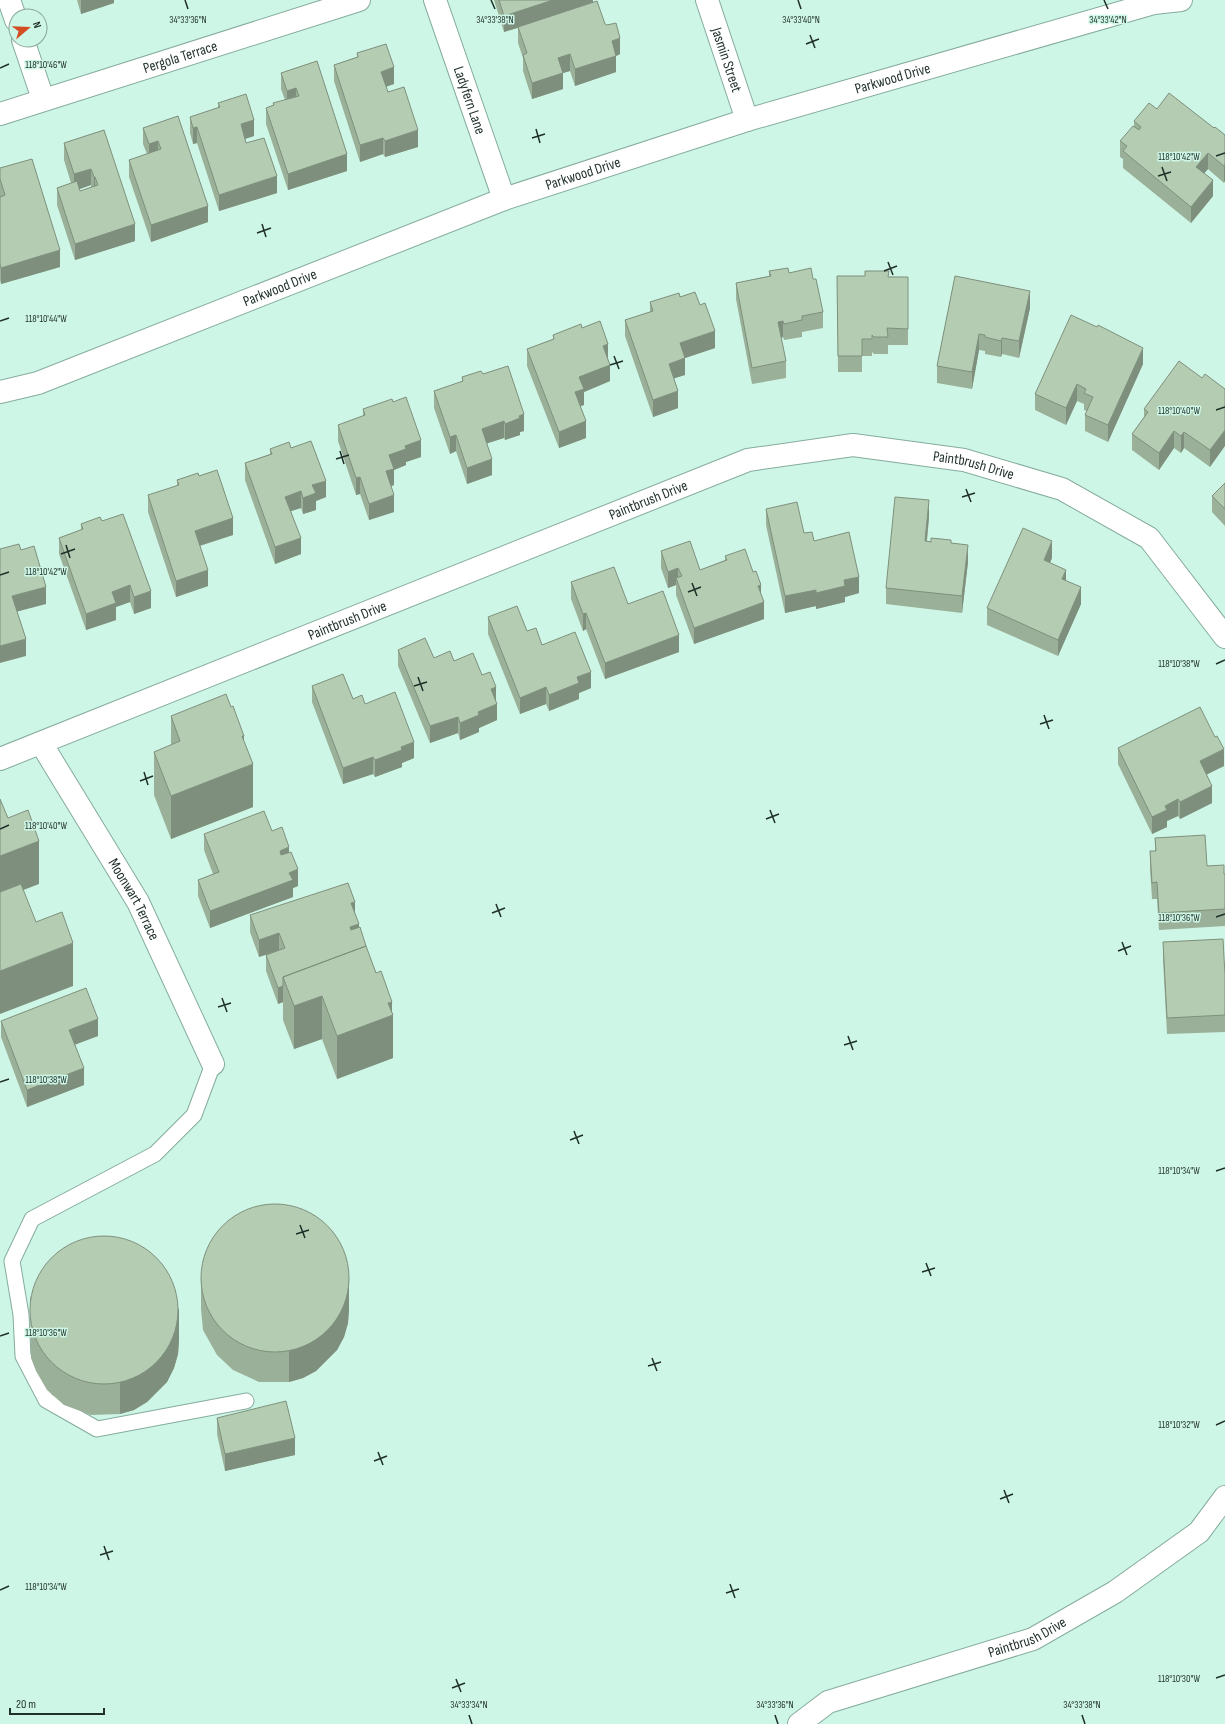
<svg xmlns="http://www.w3.org/2000/svg" width="1225" height="1724" viewBox="0 0 1225 1724" font-family="'Sofia Sans Condensed',sans-serif">
	<style>
		.lines { fill: none; stroke-linecap: round; stroke-linejoin: round }
		.lane-casing { stroke: #85ac9d; stroke-width: 17 }
		.street-casing { stroke: #85ac9d; stroke-width: 24 }
		.lane { stroke: #fff; stroke-width: 15 }
		.street { stroke: #fff; stroke-width: 22 }
		.wall { fill: #9bb099; fill-rule: evenodd }
		.shaded-wall { fill: #7e907d }
		.building { fill: #b4cdb2; stroke: #7e907d }
		.ticks { fill: none; stroke: #1f2f29; stroke-width: 1.5 }
		.labels { text-anchor: middle; dominant-baseline: central; stroke-width: 3; stroke-linejoin: round; paint-order: stroke }
		.street-label { font-size: 15px; fill: #1f2f29; stroke: #cef6e6 }
		.ticks-label { font-size: 10px; text-anchor: middle; fill: #1f2f29; stroke: #cef6e6; stroke-width: 3; stroke-linejoin: round; paint-order: stroke }
	</style>
	<rect width="100%" height="100%" fill="#cef6e6"/>
	<g class="lines">
		<defs>
			<path id="lane" d="M213,1064L194,1115L155,1154L32,1219L12,1261L21,1315L23,1356L46,1400L97,1429L246,1401"/>
			<g id="street">
				<path d="M9,0L16,20"/>
				<path id="s1" d="M435,0L504,199"/>
				<path id="s2" d="M707,0L747,120"/>
				<path d="M23,40L43,99"/>
				<path id="s3" d="M0,114L359,0"/>
				<path id="s4" d="M0,392L38,383L504,199L747,120L1154,3L1181,0"/>
				<path id="s5" d="M41,743L138,902L213,1064"/>
				<path id="s6" d="M0,759L748,460L853,445L964,460L1062,489L1149,538L1225,637"/>
				<path id="s7" d="M799,1724L828,1702L1033,1639L1115,1592L1199,1532L1225,1497"/>
			</g>
		</defs>
		<use href="#lane" class="lane-casing"/>
		<use href="#street" class="street-casing"/>
		<use href="#lane" class="lane"/>
		<use href="#street" class="street"/>
	</g>
	<path class="wall" d="M77,0H114V3L81,14Z
		M494,0H593V2L605,24L620,54L616,56V72L575,86L570,71L563,73V89L532,99L523,71V58L518,43V28L504,32Z
		M357,53L394,84L386,87L388,92L418,147L385,157L383,154L360,162L334,81V65L357,57Z
		M317,61L347,171L288,190L266,124V108L273,105V103L285,100L281,89V73Z
		M218,103L254,136L245,139L246,143L277,193L219,211L197,143L193,144L190,133V117L218,108Z
		M1157,109L1214,128L1225,135L1224,183L1208,169L1204,173L1213,196L1191,223L1123,168V159L1120,157V141L1134,127V121Z
		M178,116L208,222L151,242L129,177V160L147,154L143,144V128Z
		M104,130L135,241L75,260L57,205V188L71,183L64,160V143ZM91,185V187L80,191L79,189Z
		M0,168L60,267L1,284L0,280Z
		M769,271L789,273L813,279L823,312V328L802,332V337L784,340L783,337L781,338L786,361V378L752,384L736,299V283L769,276Z
		M837,276L908,277V345H888V354H874L872,352V356H862V372H838Z
		M955,276L1030,308L1019,358L1002,354L1001,357L985,354V351L979,350L972,389L937,383V366Z
		M680,297L715,348L685,358V375L674,378L678,408L653,417L625,336V320L650,312V302Z
		M582,328L608,360L610,381L584,392V405L580,406L586,438L559,448L527,366V349L553,339V335Z
		M1143,364L1108,442L1085,431V415L1087,411L1084,410V404L1077,401L1066,425L1035,410V394Z
		M483,374L524,431L520,432V435L505,440L504,438L487,443L492,475L467,484L456,451L450,454L434,408V391L462,382V377Z
		M1202,378L1225,389L1210,467L1184,448L1181,453L1174,448L1159,470L1132,450V434L1144,417V409Z
		M393,402L421,457L406,462V465L394,470V485L391,486L394,512L369,520L360,494L356,495L338,441V425L363,416V409Z
		M291,448L326,497L316,501V510L303,514L301,508L291,511L301,554L275,564L245,480V463L270,454V449Z
		M199,476L233,535L200,546L208,586L176,597L148,512V495L177,486V480Z
		M1225,483V526L1212,512V496Z
		M766,509L804,533L814,541L859,593L845,597V602L816,609V606L785,613L766,525Z
		M929,517L927,541L951,543L968,562L962,613L886,604V588Z
		M102,521L151,608L134,614L130,602L116,607V620L86,630L59,554V538L81,530V524Z
		M661,551L700,570L725,560V556L761,594L764,619L694,644L676,595V585L668,588L661,568Z
		M1052,558L1050,563L1066,581L1081,604L1058,656L987,625V608Z
		M571,582L628,604L679,652L605,679L586,629L583,631L571,599Z
		M488,617L527,631L591,688L579,693V699L549,711L546,704L520,714L488,634Z
		M398,650L434,658L454,661L482,675L496,701L497,720L479,728V732L460,740L458,733L430,743L398,666Z
		M312,686L365,704L414,758L402,763V767L375,777L373,774L343,784L312,702Z
		M171,716L244,743L253,807L171,839L154,795V752L171,745Z
		M1118,748L1224,766L1206,774L1212,803L1180,819L1178,816L1167,821V827L1152,834L1118,764Z
		M272,831L289,852L298,886L293,888V897L210,928L198,896V880L213,874L204,850V834Z
		M1155,838L1207,866L1225,874V926L1159,930L1157,899H1152L1150,868V851H1155Z
		M355,914L359,928L366,948L392,1012L393,1058L337,1079L322,1039L294,1049L283,1020V1002L278,1004L266,971V955L280,950L259,957L250,932V915Z
		M1163,942L1225,975V1032L1167,1034L1163,959Z
		M1,1021L98,1036L75,1044L84,1085L27,1107L1,1037Z
		M201,1277L349,1309L348,1323L344,1337L337,1350L316,1371L303,1378L289,1382H259L233,1370L217,1355L203,1330L201,1309Z
		M30,1297L179,1340L178,1354L174,1368L167,1382L147,1402L134,1410L120,1414L91,1415L64,1405L47,1390L36,1371L31,1358Z
		M217,1418L295,1455L225,1471L217,1434Z"/>
	<path class="shaded-wall" d="M81,0H114V3L81,14Z
		M553,0H593V4L504,32V16Z
		M620,38V54L616,56V72L575,86V69L612,41Z
		M570,54V71L563,73V89L532,99V83L558,58Z
		M394,67V84L381,88V72Z
		M296,88V105L287,108V91Z
		M254,120V136L241,140V124Z
		M197,127V143L193,144V128Z
		M418,130V147L385,157V141Z
		M383,138V154L360,162V145Z
		M158,141V157L149,160V144Z
		M1208,153V169L1196,183V167Z
		M347,154V171L288,190V174Z
		M1225,164V181L1224,183V166Z
		M91,169V185L74,191V174Z
		M277,176V193L219,211V195Z
		M94,177H95V193L94,194Z
		M1213,180V196L1191,223V207Z
		M208,206V222L151,242V225Z
		M135,224V241L75,260V244Z
		M60,250V267L1,284V268Z
		M1030,291V308L1019,358V341Z
		M783,321V337L778,339V322Z
		M715,331V348L685,358V375L669,380V364L680,343Z
		M979,334V350L972,389V372Z
		M1002,338V354L1001,357V341Z
		M608,344V360L603,346Z
		M1143,348V364L1108,442V425Z
		M610,365V381L584,392V405L575,408V392L579,377Z
		M1077,384V401L1066,425V408Z
		M678,391V408L653,417V400Z
		M524,414V431L520,432V435L505,440V424L519,416Z
		M504,421V438L482,445V429Z
		M586,421V438L559,448V432Z
		M1225,430V446L1210,467V450Z
		M1174,431V448L1159,470V453Z
		M1184,432V448L1181,453V436Z
		M456,435V451L450,454V437Z
		M421,440V457L406,462V465L394,470V485L386,488V471L389,455L405,446Z
		M492,459V475L467,484V468Z
		M360,477V494L356,495V478Z
		M326,481V497L316,501V510L303,514V498L312,485Z
		M301,491V508L285,513V497Z
		M394,495V512L369,520V504Z
		M929,500V517L925,557V541Z
		M233,518V535L195,547V531Z
		M301,538V554L275,564V547Z
		M1052,541V558L1044,576V560Z
		M968,545V562L962,613V596Z
		M678,568V584L676,578V585L668,588V572Z
		M208,570V586L176,597V581Z
		M1066,570V587L1062,579Z
		M859,577V593L845,597V602L816,609V593L844,580Z
		M130,585V602L116,607V620L86,630V614L112,592Z
		M761,585V601L758,586Z
		M46,587V604L12,613V596Z
		M1081,587V604L1058,656V640Z
		M816,590V606L785,613V596Z
		M151,591V608L134,614V597Z
		M764,602V619L694,644V628Z
		M586,613V629L583,631V614Z
		M679,635V652L605,679V663Z
		M26,639V656L0,663V646Z
		M591,672V688L579,693V699L549,711V695L577,677Z
		M496,687V704L491,689Z
		M546,687V704L520,714V698Z
		M497,704V720L479,728V732L460,740V723L478,712Z
		M458,717V733L430,743V726Z
		M242,736H244V768L253,764V807L171,839V796Z
		M414,742V758L402,763V767L375,777V760L401,747Z
		M1224,749V766L1200,778V761Z
		M373,757V774L343,784V768Z
		M1212,786V803L1180,819V802Z
		M1178,799V816L1167,821V827L1152,834V817L1165,806Z
		M39,841V884L0,899V856Z
		M289,847V864L280,867V851Z
		M298,869V886L293,888V897L210,928V911L289,873Z
		M355,902V918L351,903Z
		M359,924V940L350,944V927Z
		M279,933V950L259,957V940Z
		M73,943V986L0,1014V971Z
		M283,986V1002L278,1004V988Z
		M322,996V1039L294,1049V1006Z
		M392,1002V1015H393V1058L337,1079V1036L388,1003Z
		M98,1019V1036L69,1047V1030Z
		M84,1068V1085L27,1107V1090Z
		M349,1277V1309L348,1323L344,1337L337,1350L316,1371L303,1378L289,1382V1351Z
		M179,1308V1340L178,1354L174,1368L167,1382L147,1402L134,1410L120,1414V1383Z
		M295,1438V1455L225,1471V1454Z"/>
	<path class="building" d="M499,0H553L504,16Z
		M597,1L605,24L607,25L616,23L620,38L612,41L616,56L575,69L570,54L558,58L563,73L532,83L523,55L527,53L518,27Z
		M386,44L394,67L381,72L388,92L404,87L418,130L385,141L383,138L360,145L334,65L358,57L357,53Z
		M317,61L347,154L288,174L266,108L274,105L273,103L299,96L296,88L287,91L281,73Z
		M1169,93L1214,128L1215,127L1225,135V164L1224,166L1208,153L1196,167L1213,180L1191,207L1123,151L1127,146L1120,141L1133,126L1139,130L1141,127L1134,121L1149,103L1157,109Z
		M246,94L254,120L241,124L246,143L264,138L277,176L219,195L197,127L193,128L190,117L220,107L218,103Z
		M178,116L208,206L151,225L129,160L161,149L158,141L149,144L143,128Z
		M104,130L135,224L75,244L57,188L77,181L80,191L98,185L95,177H94L91,169L74,174L64,143Z
		M32,159L60,250L1,268L0,264V197L5,195L0,179V168Z
		M788,268L789,273L811,268L813,279H816L823,312L802,316V320L784,324L783,321L778,322L786,361L752,368L736,283L771,276L769,271Z
		M865,271H889L888,277H908V329L887,328L888,337H874L872,335V339H862V356H838L837,276H865Z
		M955,276L1030,291L1019,341L1002,338L1001,341L985,337V335L979,334L972,372L937,366Z
		M695,292L700,305L705,303L715,331L680,343L685,358L669,364L678,391L653,400L625,320L653,311L650,302L679,293L680,297Z
		M1071,315L1097,327L1098,325L1143,348L1108,425L1085,415L1093,397L1084,393L1086,389L1077,384L1066,408L1035,394Z
		M600,321L608,344L603,346L610,365L579,377L584,389L575,392L586,421L559,432L527,349L554,339L553,335L581,324L582,328Z
		M1179,361L1202,378L1205,374L1225,389V430L1210,450L1184,432L1181,436L1174,431L1159,453L1132,434L1148,412L1144,409Z
		M508,366L524,414L519,416L520,418L505,424L504,421L482,429L492,459L467,468L456,435L450,437L434,391L463,381L462,377L481,371L483,374Z
		M406,397L421,440L405,446L406,449L389,455L394,469L386,471L394,495L369,504L360,477L356,478L338,425L365,415L363,409L392,399L393,402Z
		M311,441L326,481L312,485L316,493L303,498L301,491L285,497L301,538L275,547L245,463L272,454L270,449L289,442L291,448Z
		M217,470L233,518L195,531L208,570L176,581L148,495L179,485L177,480L198,473L199,476Z
		M1225,483V509L1212,496Z
		M895,497L929,500L925,541L931,542V538L951,540V543L968,545L962,596L886,588Z
		M797,502L804,533L812,532L814,541L849,532L859,577L844,580L845,586L816,593V590L785,596L766,509Z
		M123,514L151,591L134,597L130,585L112,592L116,603L86,614L59,538L83,529L81,524L100,517L102,521Z
		M1023,528L1052,541L1044,560L1066,570L1062,579L1081,587L1058,640L987,608Z
		M690,541L700,570L727,560L725,556L745,549L753,572L756,571L761,585L758,586L764,602L694,628L676,578L682,576L678,568L668,572L661,551Z
		M19,544L21,550L34,546L46,587L12,596L26,639L0,646V549Z
		M614,567L628,604L663,591L679,635L605,663L586,613L583,614L571,582Z
		M517,606L527,631L536,628L542,645L575,632L591,672L577,677L579,683L549,695L546,687L520,698L488,617Z
		M425,638L434,658L450,651L454,661L473,653L482,675L490,672L496,687L491,689L497,704L478,712L479,715L460,723L458,717L430,726L398,650Z
		M343,674L353,699L362,695L365,704L395,692L414,742L401,747L402,750L375,760L373,757L343,768L312,686Z
		M226,694L231,707L233,706L244,736H242L253,764L171,796L154,752L180,741L171,716Z
		M1200,707L1215,737L1217,736L1224,749L1200,761L1212,786L1180,802L1178,799L1165,806L1167,810L1152,817L1118,748Z
		M0,799L8,818L28,810L39,841L0,856Z
		M264,811L272,831L282,827L289,847L280,851L281,855L291,852L298,869L289,873L293,880L210,911L198,880L219,872L204,834Z
		M1205,835L1207,866L1224,865V874H1225V909L1159,913L1157,882L1152,883L1150,851H1156L1155,838Z
		M348,883L355,902L351,903L359,924L350,927L351,930L360,927L366,946L283,977V986L278,988L266,955L285,948L279,933L259,940L250,915Z
		M21,884L36,922L62,912L73,943L0,971V892Z
		M1223,939L1225,975V1015L1167,1018L1163,942Z
		M366,946L376,973L381,971L392,1002L388,1003L393,1015L337,1036L322,996L294,1006L283,977Z
		M86,988L98,1019L69,1030L84,1068L27,1090L1,1021Z
		M201 1278a74 74 0 1 1 148 0a74 74 0 1 1-148 0Z
		M30 1310a74 74 0 1 1 148 0a74 74 0 1 1-148 0Z
		M286,1401L295,1438L225,1454L217,1418Z"/>
	<path class="ticks" d="M185,0L188,9M491,0L495,9M798,0L801,9M1104,0L1108,9M810,35L815,48M806,44L819,39M0,68L9,64M536,129L540,143M532,138L545,134M1216,156L1225,153M1162,167L1167,181M1158,176L1171,172M262,224L266,237M257,233L271,228M888,262L893,275M884,271L897,266M0,321L9,318M614,356L619,369M610,365L623,361M1216,410L1225,407M340,451L344,464M336,459L349,455M966,489L971,502M962,497L975,493M66,545L70,558M61,554L75,549M0,575L9,572M692,583L697,596M688,592L701,587M1216,664L1225,660M418,677L423,691M414,686L427,682M1044,715L1049,729M1040,724L1053,720M144,772L148,785M140,781L153,776M770,810L775,823M766,819L779,814M0,829L9,825M496,904L501,917M492,913L505,908M1216,917L1225,914M1122,942L1127,955M1118,951L1131,946M222,998L227,1012M218,1007L231,1003M848,1036L853,1050M844,1045L857,1041M0,1082L9,1079M574,1131L579,1144M570,1140L583,1135M1216,1171L1225,1168M300,1225L305,1238M296,1234L309,1230M926,1263L931,1276M922,1272L935,1268M0,1336L9,1333M652,1358L657,1371M648,1366L661,1362M1216,1425L1225,1421M378,1452L383,1465M374,1461L387,1456M1004,1490L1009,1503M1000,1499L1013,1494M104,1546L109,1560M100,1555L113,1551M730,1584L735,1598M0,1590L9,1586M726,1593L739,1589M1216,1678L1225,1675M456,1679L461,1692M452,1688L465,1683M469,1715L472,1724M775,1715L778,1724M1082,1715L1085,1724"/>
	<g class="labels">
		<g class="street-label">
			<text stroke="none"><textPath href="#s3" startOffset="189">Pergola Terrace</textPath></text>
			<text stroke="none"><textPath href="#s2" startOffset="63">Jasmin Street</textPath></text>
			<text stroke="none"><textPath href="#s4" startOffset="947">Parkwood Drive</textPath></text>
			<text stroke="none"><textPath href="#s1" startOffset="106">Ladyfern Lane</textPath></text>
			<text stroke="none"><textPath href="#s4" startOffset="623">Parkwood Drive</textPath></text>
			<text stroke="none"><textPath href="#s4" startOffset="299">Parkwood Drive</textPath></text>
			<text stroke="none"><textPath href="#s6" startOffset="1034">Paintbrush Drive</textPath></text>
			<text stroke="none"><textPath href="#s6" startOffset="698">Paintbrush Drive</textPath></text>
			<text stroke="none"><textPath href="#s6" startOffset="374">Paintbrush Drive</textPath></text>
			<text stroke="none"><textPath href="#s5" startOffset="182">Moonwart Terrace</textPath></text>
			<text stroke="none"><textPath href="#s7" startOffset="246">Paintbrush Drive</textPath></text>
		</g>
	</g>
	<g class="ticks-label">
		<text x="188" y="23">34°33'36"N</text>
		<text x="495" y="23">34°33'38"N</text>
		<text x="801" y="23">34°33'40"N</text>
		<text x="1108" y="23">34°33'42"N</text>
		<text x="46" y="68">118°10'46"W</text>
		<text x="1179" y="160">118°10'42"W</text>
		<text x="46" y="322">118°10'44"W</text>
		<text x="1179" y="414">118°10'40"W</text>
		<text x="46" y="575">118°10'42"W</text>
		<text x="1179" y="667">118°10'38"W</text>
		<text x="46" y="829">118°10'40"W</text>
		<text x="1179" y="921">118°10'36"W</text>
		<text x="46" y="1083">118°10'38"W</text>
		<text x="1179" y="1174">118°10'34"W</text>
		<text x="46" y="1336">118°10'36"W</text>
		<text x="1179" y="1428">118°10'32"W</text>
		<text x="46" y="1590">118°10'34"W</text>
		<text x="1179" y="1682">118°10'30"W</text>
		<text x="469" y="1708">34°33'34"N</text>
		<text x="775" y="1708">34°33'36"N</text>
		<text x="1082" y="1708">34°33'38"N</text>
	</g>
	<g transform="translate(28 28) rotate(71)"><circle r="19" fill="#cef6e6" stroke="#88a69a"/>
	<path d="M0-3L7 15L0 10L-7 15Z" fill="#d44c22"/>
	<text y="-6" font-size="11" font-weight="bold" text-anchor="middle" fill="#1f2f29">N</text>
	</g>
	<path d="M10 1708v6h94v-6" fill="none" stroke="#1f2f29" stroke-width="2"/>
	<text x="16" y="1708" font-size="12" fill="#1f2f29" stroke="#cef6e6" stroke-width="3" paint-order="stroke">20 m</text>
</svg>
